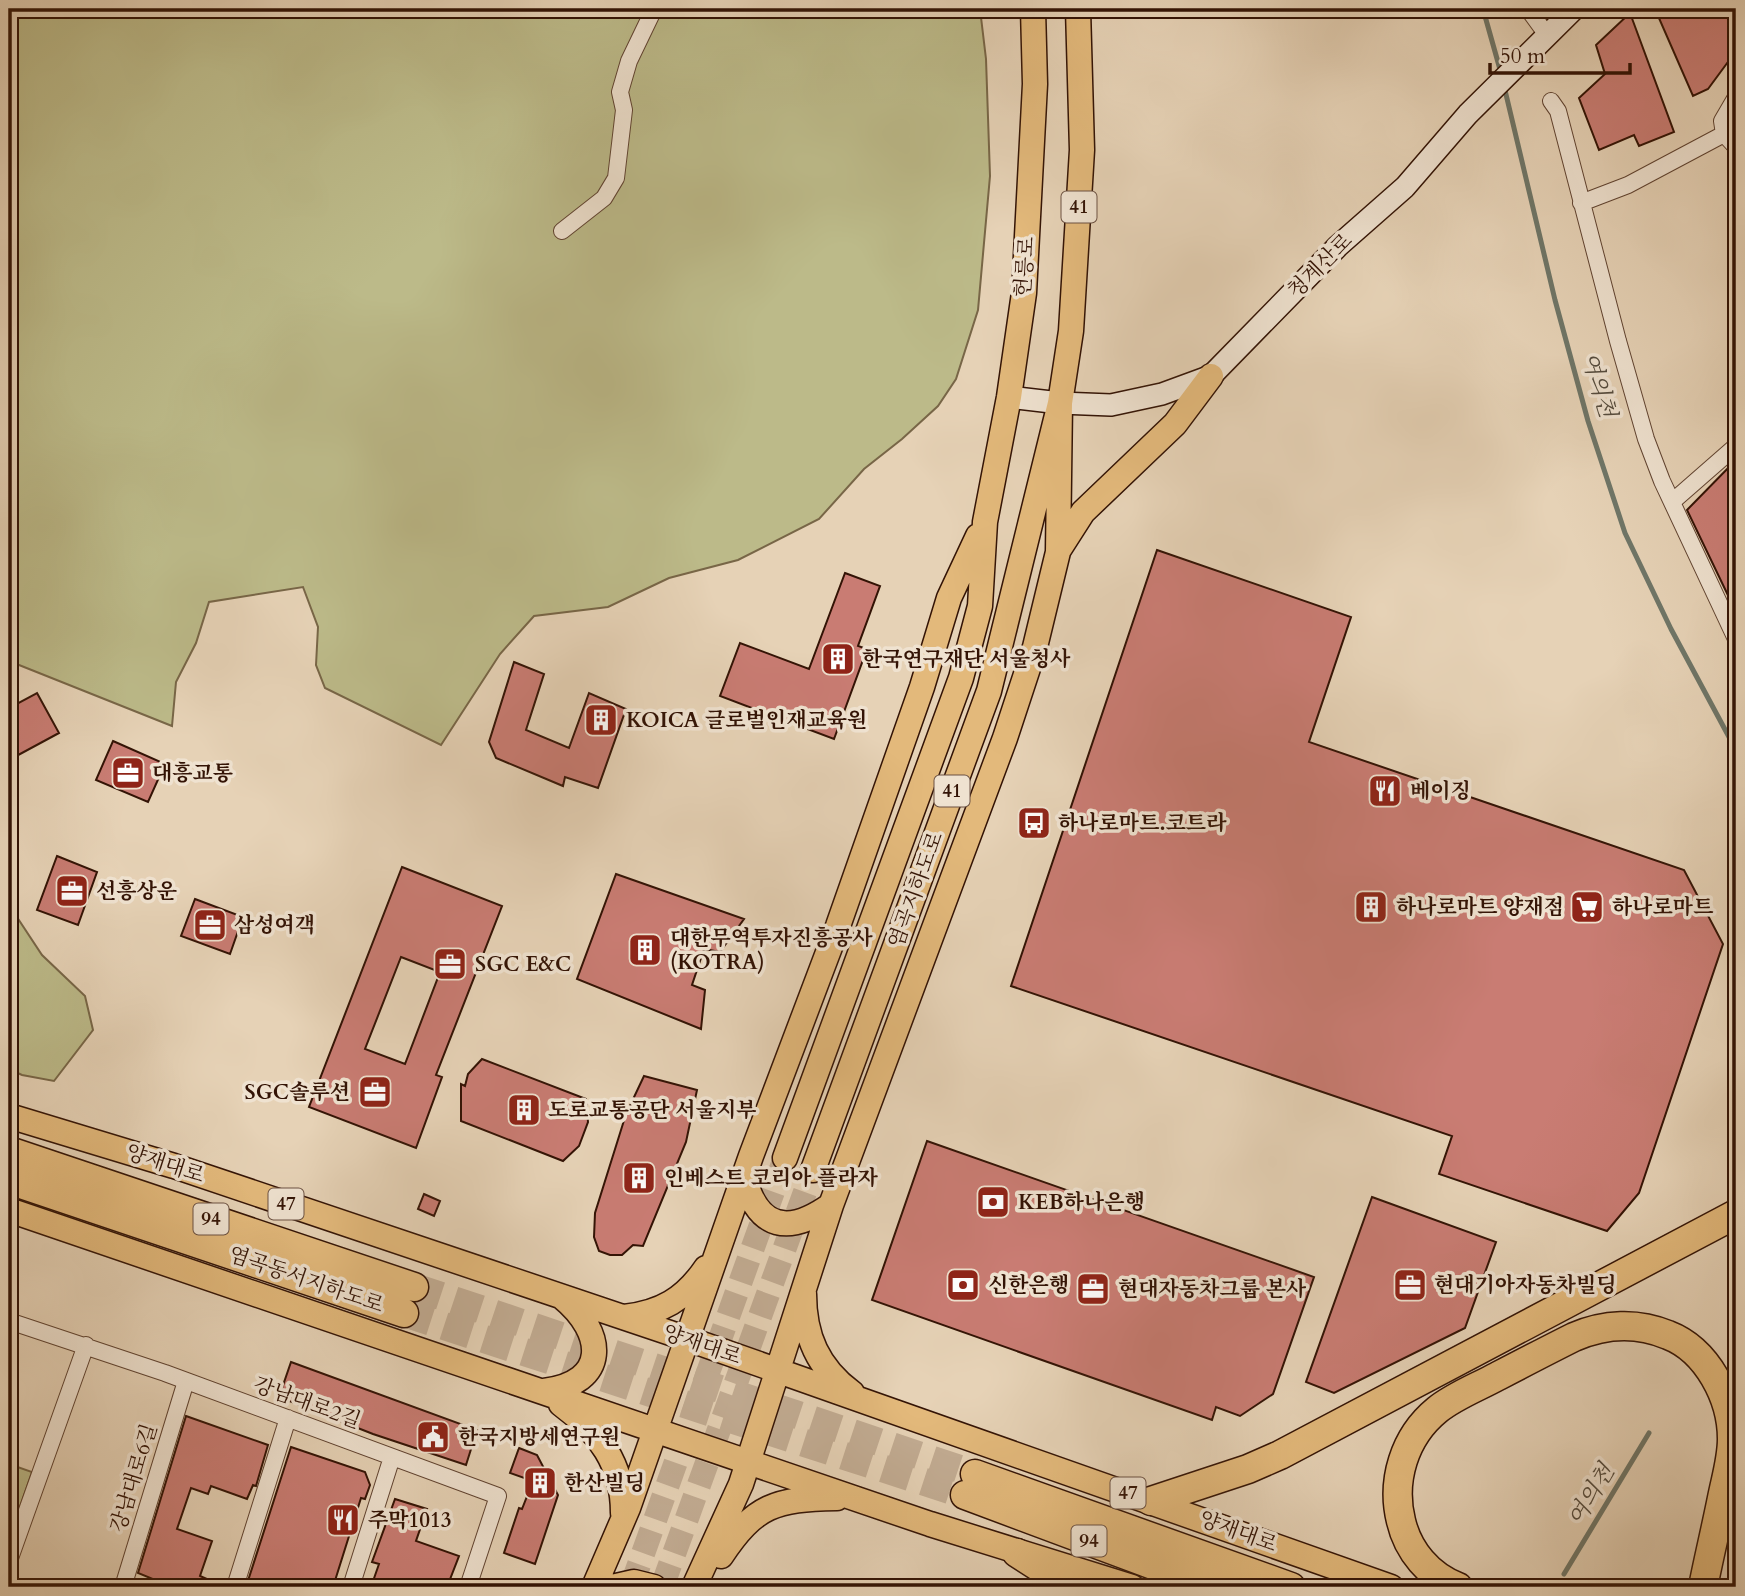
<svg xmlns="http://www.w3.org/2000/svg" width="1745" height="1596" viewBox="0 0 1745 1596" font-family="Cardo,'Noto Serif KR',serif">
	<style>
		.green { fill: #bcba89; stroke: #786647; stroke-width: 2 }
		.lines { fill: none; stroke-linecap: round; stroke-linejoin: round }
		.stream { stroke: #6f7668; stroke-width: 5 }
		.building { fill: #c97c73; stroke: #331305; stroke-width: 2; fill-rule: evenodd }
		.primary-tunnel { stroke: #c2ac93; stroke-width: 24; stroke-dasharray: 24 12; stroke-linecap: butt }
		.highway-tunnel { stroke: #c2ac93; stroke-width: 28; stroke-dasharray: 28 14; stroke-linecap: butt }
		.street-casing { stroke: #604331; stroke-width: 18 }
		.secondary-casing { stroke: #331305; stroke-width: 24 }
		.primary-casing { stroke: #331305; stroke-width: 27 }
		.highway-casing { stroke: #331305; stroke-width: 31 }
		.street { stroke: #efe2d0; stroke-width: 16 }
		.secondary { stroke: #efe2d0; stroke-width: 21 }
		.primary { stroke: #e3b97b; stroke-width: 24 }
		.highway { stroke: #e3b97b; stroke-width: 28 }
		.labels { text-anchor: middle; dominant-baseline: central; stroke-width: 7; stroke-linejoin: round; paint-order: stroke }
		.shield { fill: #efe2d0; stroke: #6b5142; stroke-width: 2 }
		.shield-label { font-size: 19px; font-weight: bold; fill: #331305 }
		.street-label { font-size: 21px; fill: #331305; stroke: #efe2d0 }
		.poi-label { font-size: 21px; font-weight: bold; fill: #331305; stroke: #efe2d0; text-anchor: start }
		.water-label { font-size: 23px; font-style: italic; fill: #564d3f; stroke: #efe2d0 }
	</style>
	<rect width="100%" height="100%" fill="#e6d2b6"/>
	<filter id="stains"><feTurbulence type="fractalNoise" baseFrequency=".00286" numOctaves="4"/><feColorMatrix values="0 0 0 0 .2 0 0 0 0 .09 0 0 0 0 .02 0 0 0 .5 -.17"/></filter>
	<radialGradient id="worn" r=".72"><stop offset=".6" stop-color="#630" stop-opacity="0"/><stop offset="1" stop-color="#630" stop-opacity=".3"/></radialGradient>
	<path class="green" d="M9,9H980L986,59L990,176L978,310L956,379L938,406L902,439L864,469L819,519L738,560L669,578L608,607L534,616L500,654L441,745L325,688L316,665L318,627L303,587L209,602L196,643L176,682L172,726L9,661Z
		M9,905L42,955L85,996L93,1030L54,1081L22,1075L9,1069Z
		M9,1464L32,1472L9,1539Z"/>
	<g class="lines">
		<path class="stream" d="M1483,9L1501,73
			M1504,86L1555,300L1588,421L1625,533L1671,629L1736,750
			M1564,1574L1649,1433"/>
	</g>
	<path class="building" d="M1655,9H1736V51L1708,89L1693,96Z
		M1630,13L1674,132L1639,146L1634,135L1599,150L1579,98L1605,74L1596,45Z
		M1736,460V612L1687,510Z
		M1157,550L1351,617L1309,742L1684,870L1723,944L1639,1193L1607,1231L1439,1174L1452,1136L1011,986Z
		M845,573L880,586L858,646L867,649L834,739L720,696L740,643L809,669Z
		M514,662L544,674L526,730L569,748L589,693L626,709L598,788L565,777L563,786L496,758L489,742Z
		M37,693L59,733L9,760V708Z
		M113,741L165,764L148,802L96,780Z
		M57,856L97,872L78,925L37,910Z
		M402,867L502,906L436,1075L442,1077L416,1148L309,1107ZM401,957L440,972L405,1064L365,1049Z
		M616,874L744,919L720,952L704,949L692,985L705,990L701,1029L577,979Z
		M195,899L243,917L230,954L181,936Z
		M482,1059L586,1099L588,1122L579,1146L563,1161L461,1121V1084L465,1086L468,1074Z
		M644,1076L697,1090L686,1142L643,1246L633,1245L622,1255H610L599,1251L594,1237L595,1213L626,1114Z
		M927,1141L1314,1277L1273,1394L1240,1416L1216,1407L1212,1420L872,1300Z
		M424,1194L440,1201L434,1216L418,1209Z
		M1372,1197L1496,1242L1465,1328L1334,1393L1306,1382Z
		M291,1362L477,1430L466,1465L373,1434L279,1397Z
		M186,1416L268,1445L256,1486L253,1485L247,1499L211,1486L208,1494L191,1488L177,1529L212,1541L200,1576L225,1587H172L138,1573Z
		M291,1447L365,1472L370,1485L365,1499L361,1498L333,1587H246Z
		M519,1448L537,1455L558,1495L535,1564L504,1553L519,1508L522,1509L533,1481L510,1473Z
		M395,1499L427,1509L416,1541L459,1556L447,1587H371L379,1564L372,1562Z"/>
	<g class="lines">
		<path class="primary-tunnel" d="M631,1587L785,1158
			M662,1587L813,1170"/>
		<path class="highway-tunnel" d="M414,1287L975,1474
			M404,1313L965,1495"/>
		<defs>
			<path id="street" d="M1528,9L1547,35
				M1736,97L1722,121L1724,134L1736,147
				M1551,101L1558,111L1618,341L1646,439L1662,481L1736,639
				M1581,203L1628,185L1724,134
				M562,231L604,198L616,178L624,110L620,92L629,61L654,9
				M1672,502L1736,446
				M9,1321L165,1373L498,1496L468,1587
				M9,1561L86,1345
				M123,1587L186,1381
				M235,1587L288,1418
				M351,1587L392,1457"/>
			<path id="secondary" d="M1009,397L1060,403L1111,405L1162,394L1211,376L1338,246L1405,187L1468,114L1574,9"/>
			<path id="primary" d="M1058,551L1083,512L1175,424L1211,376
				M9,1116L174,1166L688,1339L1391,1587
				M785,1158L961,678L980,606L985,522L1009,397L1024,293L1035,84L1033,9
				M813,1170L989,691L1060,403L1071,331L1082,150L1078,9
				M744,1177C758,1230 789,1235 831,1205
				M9,1210L930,1524L1132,1587
				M804,1294C804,1336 818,1368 852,1393
				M624,1317C661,1313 685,1299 706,1268
				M544,1391C609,1383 606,1333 562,1297
				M561,1404C599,1432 623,1464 623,1513
				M721,1556C755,1505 775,1499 837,1498
				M594,1587L628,1508L751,1156L838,926L922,687L949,598L978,536
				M612,1587L634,1582L654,1587
				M694,1587L741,1484L831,1205L1005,738L1035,647L1058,552L1060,403"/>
			<path id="highway" d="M9,1151L414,1287
				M9,1180L404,1313
				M975,1474L1291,1587
				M965,1495L1212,1587
				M1151,1501L1248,1469L1280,1455L1736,1214
				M1017,1553L1070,1587
				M1458,1587C1429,1576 1408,1551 1401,1521C1391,1481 1404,1437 1437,1410C1454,1396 1478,1387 1498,1376C1523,1363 1548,1350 1574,1337C1604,1324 1637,1322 1668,1335C1707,1350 1732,1398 1732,1439C1732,1459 1726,1478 1722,1498C1716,1528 1709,1557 1703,1587"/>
		</defs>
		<use href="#street" class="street-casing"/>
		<use href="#secondary" class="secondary-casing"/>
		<use href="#primary" class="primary-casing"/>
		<use href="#highway" class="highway-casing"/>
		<use href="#street" class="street"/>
		<use href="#secondary" class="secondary"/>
		<use href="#primary" class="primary"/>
		<use href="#highway" class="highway"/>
	</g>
	<defs>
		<symbol id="building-square" viewBox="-11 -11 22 22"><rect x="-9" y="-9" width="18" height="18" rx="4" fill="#8f2418" stroke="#efe2d0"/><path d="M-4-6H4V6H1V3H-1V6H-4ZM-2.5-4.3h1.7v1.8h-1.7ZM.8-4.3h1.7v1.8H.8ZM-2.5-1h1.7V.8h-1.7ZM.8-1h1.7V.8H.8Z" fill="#fff"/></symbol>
		<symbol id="office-square" viewBox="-11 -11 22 22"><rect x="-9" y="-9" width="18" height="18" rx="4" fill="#8f2418" stroke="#efe2d0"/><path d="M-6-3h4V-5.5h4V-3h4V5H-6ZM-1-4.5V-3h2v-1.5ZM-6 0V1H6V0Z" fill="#fff"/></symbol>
		<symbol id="restaurant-square" viewBox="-11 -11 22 22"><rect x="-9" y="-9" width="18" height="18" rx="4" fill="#8f2418" stroke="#efe2d0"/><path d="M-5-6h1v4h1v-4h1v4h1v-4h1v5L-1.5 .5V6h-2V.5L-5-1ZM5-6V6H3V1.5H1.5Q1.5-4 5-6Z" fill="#fff"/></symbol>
		<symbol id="bus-square" viewBox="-11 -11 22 22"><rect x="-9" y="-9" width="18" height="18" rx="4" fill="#8f2418" stroke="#efe2d0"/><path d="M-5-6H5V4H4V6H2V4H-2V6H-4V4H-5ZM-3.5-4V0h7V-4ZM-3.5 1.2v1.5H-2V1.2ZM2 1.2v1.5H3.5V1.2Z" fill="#fff"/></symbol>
		<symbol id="supermarket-square" viewBox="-11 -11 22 22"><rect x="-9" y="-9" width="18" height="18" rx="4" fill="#8f2418" stroke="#efe2d0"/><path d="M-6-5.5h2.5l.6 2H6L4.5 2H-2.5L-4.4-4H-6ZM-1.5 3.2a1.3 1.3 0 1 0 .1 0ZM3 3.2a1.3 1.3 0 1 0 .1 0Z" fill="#fff"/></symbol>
		<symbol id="bank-square" viewBox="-11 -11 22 22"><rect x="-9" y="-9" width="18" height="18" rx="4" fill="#8f2418" stroke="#efe2d0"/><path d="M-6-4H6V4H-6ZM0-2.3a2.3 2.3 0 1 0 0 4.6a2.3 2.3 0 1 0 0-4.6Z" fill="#fff"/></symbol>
		<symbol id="civic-square" viewBox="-11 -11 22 22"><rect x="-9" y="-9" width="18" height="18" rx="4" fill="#8f2418" stroke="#efe2d0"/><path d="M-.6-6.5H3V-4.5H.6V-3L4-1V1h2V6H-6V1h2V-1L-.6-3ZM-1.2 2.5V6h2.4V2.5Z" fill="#fff"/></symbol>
	</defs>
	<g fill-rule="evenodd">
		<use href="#building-square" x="819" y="640" width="38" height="38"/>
		<use href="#building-square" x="582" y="701" width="38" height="38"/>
		<use href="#office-square" x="109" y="754" width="38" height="38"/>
		<use href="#restaurant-square" x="1366" y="772" width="38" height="38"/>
		<use href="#bus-square" x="1015" y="804" width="38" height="38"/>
		<use href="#office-square" x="53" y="872" width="38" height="38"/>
		<use href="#building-square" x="1352" y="888" width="38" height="38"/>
		<use href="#supermarket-square" x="1568" y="888" width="38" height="38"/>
		<use href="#office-square" x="191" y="906" width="38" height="38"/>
		<use href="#building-square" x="626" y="931" width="38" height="38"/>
		<use href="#office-square" x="431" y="945" width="38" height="38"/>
		<use href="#office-square" x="356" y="1073" width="38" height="38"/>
		<use href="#building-square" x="505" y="1091" width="38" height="38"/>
		<use href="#building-square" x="620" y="1159" width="38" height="38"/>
		<use href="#bank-square" x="974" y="1183" width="38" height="38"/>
		<use href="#bank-square" x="944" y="1266" width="38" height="38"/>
		<use href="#office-square" x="1391" y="1266" width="38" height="38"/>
		<use href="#office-square" x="1074" y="1270" width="38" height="38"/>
		<use href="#civic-square" x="414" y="1418" width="38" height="38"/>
		<use href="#building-square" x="521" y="1464" width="38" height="38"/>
		<use href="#restaurant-square" x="324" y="1501" width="38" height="38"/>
	</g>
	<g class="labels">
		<g class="shield">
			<rect x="1061.5" y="191.5" width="35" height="31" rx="5"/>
			<rect x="934.5" y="775.5" width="35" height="31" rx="5"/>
			<rect x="268.5" y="1188.5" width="35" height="31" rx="5"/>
			<rect x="193.5" y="1203.5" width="35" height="31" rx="5"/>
			<rect x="1110.5" y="1477.5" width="35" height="31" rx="5"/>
			<rect x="1071.5" y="1525.5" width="35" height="31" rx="5"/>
		</g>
		<g class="shield-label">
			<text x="1079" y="207">41</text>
			<text x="952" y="791">41</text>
			<text x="286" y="1204">47</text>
			<text x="211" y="1219">94</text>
			<text x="1128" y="1493">47</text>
			<text x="1089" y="1541">94</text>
		</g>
		<g class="street-label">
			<text transform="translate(1320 266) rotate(-45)">청계산로</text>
			<text transform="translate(1025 267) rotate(-86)">헌릉로</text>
			<text transform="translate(916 890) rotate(-70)">염곡지하도로</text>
			<text transform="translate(165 1164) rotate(18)">양재대로</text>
			<text transform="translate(306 1280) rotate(19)">염곡동서지하도로</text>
			<text transform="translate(702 1345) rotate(19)">양재대로</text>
			<text transform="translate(307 1403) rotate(20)">강남대로2길</text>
			<text transform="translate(134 1478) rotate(-73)">강남대로6길</text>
			<text transform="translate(1238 1532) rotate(20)">양재대로</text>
		</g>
		<g class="poi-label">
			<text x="862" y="659">한국연구재단 서울청사</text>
			<text x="626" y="720">KOICA 글로벌인재교육원</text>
			<text x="152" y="773">대흥교통</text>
			<text x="1410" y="791">베이징</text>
			<text x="1058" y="823">하나로마트.코트라</text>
			<text x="96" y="891">선흥상운</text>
			<text x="1396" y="907">하나로마트 양재점</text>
			<text x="1612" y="907">하나로마트</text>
			<text x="234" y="925">삼성여객</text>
			<text x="670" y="938">대한무역투자진흥공사<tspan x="670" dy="24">(KOTRA)</tspan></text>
			<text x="475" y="964">SGC E&amp;C</text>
			<text x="350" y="1092" text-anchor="end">SGC솔루션</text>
			<text x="548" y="1110">도로교통공단 서울지부</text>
			<text x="664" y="1178">인베스트 코리아 플라자</text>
			<text x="1018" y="1202">KEB하나은행</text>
			<text x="988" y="1285">신한은행</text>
			<text x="1434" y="1285">현대기아자동차빌딩</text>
			<text x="1118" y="1289">현대자동차그룹 본사</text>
			<text x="458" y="1437">한국지방세연구원</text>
			<text x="564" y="1483">한산빌딩</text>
			<text x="368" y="1520">주막1013</text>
		</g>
		<g class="water-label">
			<text transform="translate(1599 385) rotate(73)">여의천</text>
			<text transform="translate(1591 1495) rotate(-59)">여의천</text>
		</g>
	</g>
	<rect width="1745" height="1596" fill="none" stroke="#e6d2b6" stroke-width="35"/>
	<rect x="10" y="10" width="1724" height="1575" fill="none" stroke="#331305" stroke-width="3.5"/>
	<rect x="18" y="18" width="1710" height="1561" fill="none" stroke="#331305" stroke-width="2"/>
	<path d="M1490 63v10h140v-10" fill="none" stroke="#331305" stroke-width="3.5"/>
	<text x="1500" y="63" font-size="21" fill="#331305" stroke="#efe2d0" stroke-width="5" paint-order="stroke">50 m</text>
	<rect width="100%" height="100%" filter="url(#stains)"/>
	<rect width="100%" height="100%" fill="url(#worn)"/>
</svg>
